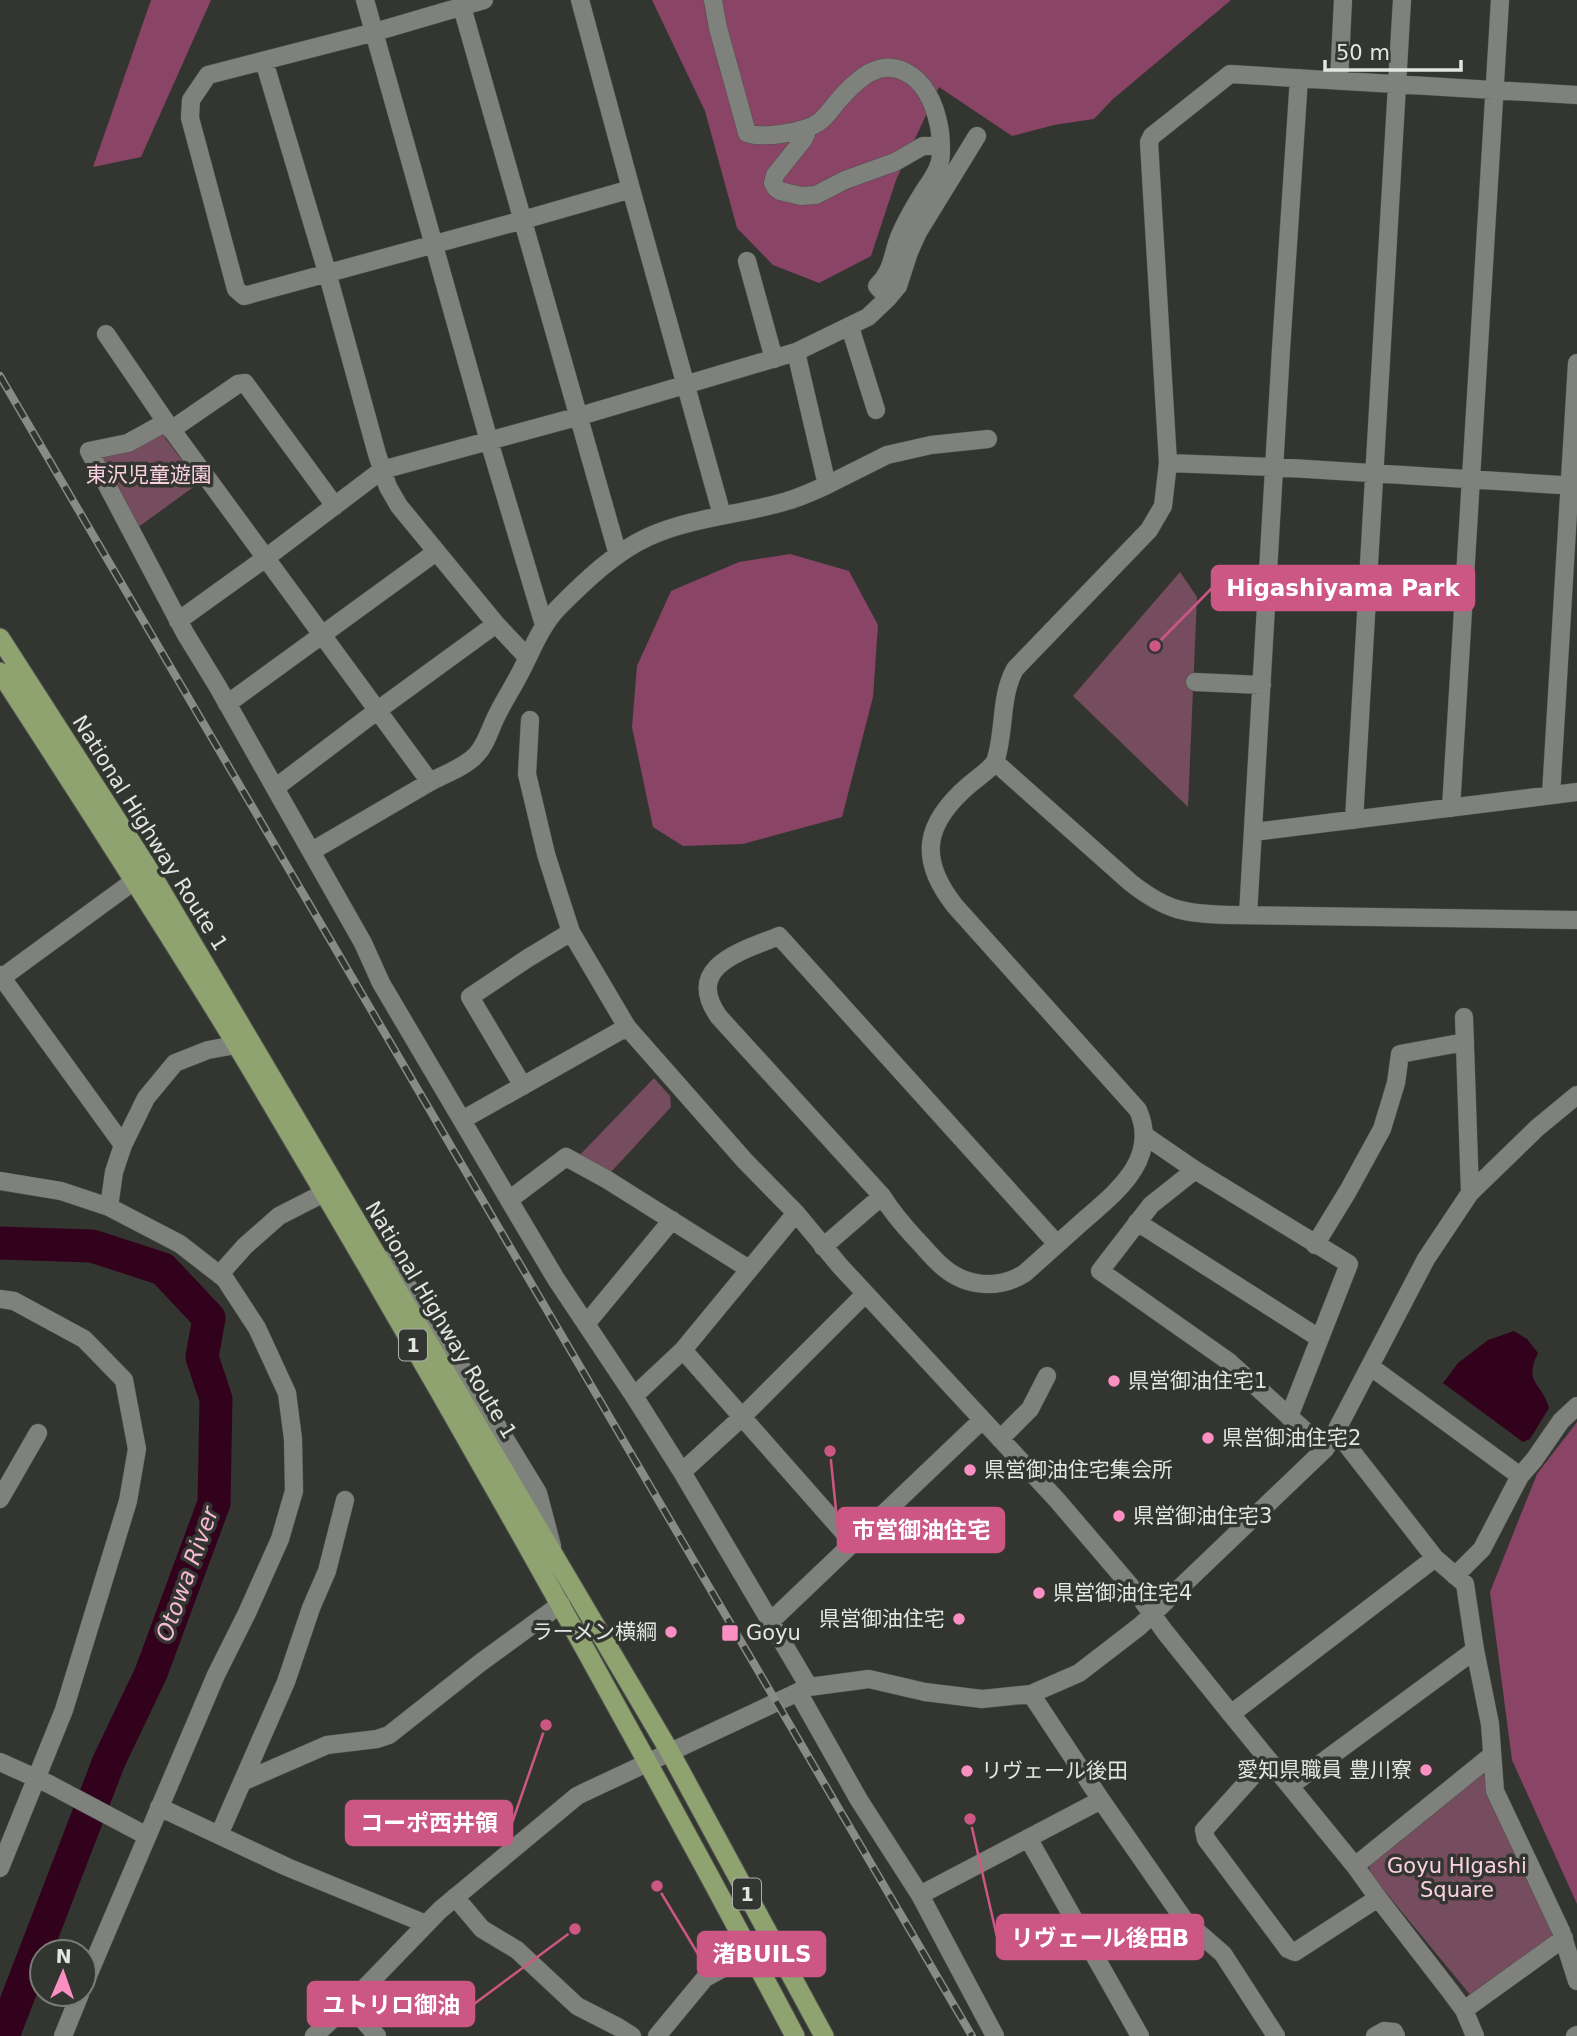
<svg xmlns="http://www.w3.org/2000/svg" width="1577" height="2036" viewBox="0 0 1577 2036" font-family="'DejaVu Sans','Noto Sans JP',sans-serif">
	<style>
		.green { fill: #764c5f }
		.forest { fill: #8a4466 }
		.water { fill: #32021d }
		.lines { fill: none; stroke-linecap: round; stroke-linejoin: round }
		.river { stroke: #32021d; stroke-width: 33 }
		.minor-casing { stroke: #4f514d; stroke-width: 19 }
		.trunk-casing { stroke: #4f514d; stroke-width: 21 }
		.minor { stroke: #7f827c; stroke-width: 18 }
		.trunk { stroke: #8ea370; stroke-width: 19 }
		.rail-casing { stroke: #888b86; stroke-width: 8 }
		.rail { stroke: #333630; stroke-width: 5; stroke-dasharray: 16; stroke-linecap: butt }
		.poi-dot { fill: #fc8fc2; stroke: #333630; stroke-width: 2.5 }
		.labels { text-anchor: middle; dominant-baseline: central; stroke-width: 7; stroke-linejoin: round; paint-order: stroke }
		.shield { fill: #333630; stroke: #aeb0ad; stroke-width: 2 }
		.shield-label { font-size: 19px; font-weight: bold; fill: #e3e5e2 }
		.park-label { font-size: 21px; fill: #fbd0e2; stroke: #333630 }
		.street-label { font-size: 21px; fill: #e3e5e2; stroke: #333630 }
		.poi-label { font-size: 21px; fill: #e3e5e2; stroke: #333630; text-anchor: start }
		.water-label { font-size: 23px; font-style: italic; fill: #f8b9d4; stroke: #333630 }
		.leader { fill: none; stroke: #cc5684; stroke-width: 2.5 }
		.callout-dot { fill: #cc5684; stroke: #333630; stroke-width: 2.5 }
		.callout { fill: #cc5684; stroke: #cc5684; stroke-width: 2.5 }
		.callout-label { font-size: 23px; text-anchor: middle; font-weight: bold; fill: #fff }
	</style>
	<rect width="100%" height="100%" fill="#333630"/>
	<path class="green" d="M160,431L199,483L137,528L99,451Z
		M1180,572L1197,597L1188,807L1073,696Z
		M654,1078L670,1096L671,1107L611,1172L576,1159Z
		M1481,1774L1488,1775L1554,1931L1552,1940L1472,1997L1369,1872L1370,1864Z"/>
	<path class="forest" d="M151,0H211L141,157L93,167Z
		M652,0H1231L1113,99L1094,119L1054,125L1012,136L939,87L896,180L871,256L819,283L773,265L737,228L705,111Z
		M790,554L849,571L878,625L873,697L842,817L743,844L683,846L653,827L632,727L637,666L671,591L739,562Z
		M1577,1422V1904L1512,1760L1490,1592L1537,1474Z"/>
	<path class="water" d="M1514,1331L1527,1339L1538,1353C1523,1384 1542,1382 1549,1408L1530,1439L1523,1442L1443,1383L1458,1363L1488,1340Z"/>
	<g class="lines">
		<path class="river" d="M0,1243L92,1246L163,1269L209,1318L202,1357L216,1399L214,1503L151,1673L109,1761L3,2036"/>
		<defs>
			<path id="minor" d="M365,0L489,441L544,625
				M460,0L618,555
				M484,0L375,32L208,75L191,100L190,118L236,289L244,296L523,220L631,189
				M580,0L631,189L722,515
				M713,0L718,28L746,129L747,133C764,139 805,132 819,122C826,117 832,108 837,102C857,79 882,54 912,76C929,88 937,112 940,132C943,161 941,167 924,191C914,207 903,225 897,243C892,259 891,273 877,286L888,298
				M264,61L327,272L377,454L388,487L399,506L496,624L527,657
				M1339,81L1343,0
				M805,129L806,134L803,140L775,175L773,183L776,188L780,191L801,196L816,195L845,180L895,162L923,146H941
				M747,261L774,359
				M850,327L876,410
				M106,334L166,422L430,782C445,774 465,767 476,755C486,745 490,729 496,717C503,702 512,689 519,675C532,651 540,626 560,606C585,581 615,552 648,537C692,517 741,515 787,501C801,497 814,491 827,485L796,352L868,317L888,298L898,286L909,252L918,232L977,136
				M166,422L128,443L89,451L185,633L218,687L275,788
				M171,430L238,384L245,383L335,506
				M1168,463L1275,467L1577,486
				M827,485L887,455L931,445L988,439
				M178,621L267,557L382,470L580,416L796,352
				M496,624L378,710L275,788L363,943L381,983L509,1200L556,1279L634,1396L682,1472L809,1687
				M1195,682L1262,685
				M227,704L436,552
				M530,720L527,774L546,854L559,895L571,932L627,1027L745,1161L796,1213L840,1266L1057,1500L1139,1596L1165,1632L1231,1714L1355,1866L1378,1898L1450,1991L1464,2010L1475,2036
				M995,762L1131,883C1167,911 1185,914 1230,915L1577,920
				M1551,795L1577,363
				M1451,808L1500,0
				M1354,820L1402,0
				M1254,832L1577,792
				M312,851L430,782
				M1248,915L1281,349L1299,78
				M0,975L123,1145L114,1172L109,1207
				M0,979L134,881
				M1464,1017L1470,1193
				M523,1086L470,997L528,958L571,932
				M462,1120L627,1027
				M1144,1135L1195,1170L1349,1264L1289,1417
				M123,1145L146,1098L175,1063L208,1050L236,1045
				M1195,1170L1151,1205L1100,1271L1228,1361L1325,1449
				M0,1181L61,1191L109,1207L180,1244L225,1279L257,1328L287,1393L293,1439L294,1491L280,1539L247,1613L216,1675L84,1985
				M509,1200L566,1157L606,1179L749,1269
				M1137,1222L1319,1338
				M1057,1244L779,936C742,951 683,966 719,1017L882,1196C892,1212 903,1225 916,1239C925,1248 933,1259 943,1267C966,1287 999,1290 1025,1273C1044,1256 1063,1239 1082,1222C1115,1193 1160,1160 1138,1110L955,906C917,858 925,823 969,785C977,778 993,768 996,759C1005,730 1000,696 1015,669L1149,530L1163,506L1168,463L1149,142L1152,136L1230,74L1577,95
				M1315,1245L1348,1191L1382,1129L1396,1083L1400,1054L1465,1042
				M823,1247L882,1196
				M388,1260L432,1319L538,1493L552,1546
				M220,1274L245,1246L279,1216L324,1193
				M0,1299L14,1301L84,1339L124,1380L137,1449L128,1501L64,1710L0,1868
				M586,1324L672,1220
				M683,1350L854,1544
				M1371,1367L1520,1476
				M634,1396L683,1350L796,1213
				M1336,1431L1435,1558L1465,1584L1475,1650L1490,1724L1495,1791L1561,1931L1577,1981
				M1000,1439L1030,1409L1047,1376
				M682,1472L741,1418L865,1294
				M0,1499L38,1433
				M1455,1576L1482,1549L1520,1476L1534,1460L1561,1421L1577,1406
				M770,1622L982,1420
				M798,1692L859,1800L920,1895L995,2036
				M1031,1694L1101,1800L1185,1921L1223,1954L1276,2036
				M1231,1714L1435,1558
				M1267,1760L1204,1830L1206,1839L1288,1949L1295,1952L1378,1898
				M0,1762L49,1784L147,1836
				M242,1782L327,1745L377,1739L389,1735L480,1663L561,1604
				M1290,1786L1475,1650
				M159,1807L287,1867L426,1924
				M219,1835L286,1682L311,1608L327,1571L345,1500
				M1028,1838L1140,2036
				M1355,1866L1492,1755
				M920,1895L1101,1800
				M455,1897L482,1929L517,1950L577,2006L618,2027L632,2036
				M349,2004L377,2036
				M1464,2010L1564,1938
				M63,2036L80,1994
				M314,2036L349,2004L440,1910L577,1796L583,1793L809,1687L869,1679L925,1692L982,1699L1031,1694L1079,1673L1140,1626L1325,1449L1336,1431L1426,1259L1470,1193L1537,1128L1577,1095
				M657,2036L705,1978L751,1953
				M1375,2036L1384,2031L1394,2032L1396,2036
				M1575,2036L1577,2035"/>
			<path id="trunk" d="M0,638L149,870L604,1640L670,1752L824,2036
				M0,672C80,796 161,920 238,1047C432,1372 618,1702 795,2036"/>
		</defs>
		<use href="#minor" class="minor-casing"/>
		<use href="#trunk" class="trunk-casing"/>
		<use href="#minor" class="minor"/>
		<use href="#trunk" class="trunk"/>
		<defs>
			<path id="rail" d="M0,376L972,2036"/>
		</defs>
		<use href="#rail" class="rail-casing"/>
		<use href="#rail" class="rail"/>
	</g>
	<g class="poi-dot">
		<circle cx="1114" cy="1381" r="7"/>
		<circle cx="1208" cy="1438" r="7"/>
		<circle cx="970" cy="1470" r="7"/>
		<circle cx="1119" cy="1516" r="7"/>
		<circle cx="1039" cy="1593" r="7"/>
		<circle cx="959" cy="1619" r="7"/>
		<circle cx="671" cy="1632" r="7"/>
		<rect x="721" y="1624" width="18" height="18" rx="3.5"/>
		<circle cx="1426" cy="1770" r="7"/>
		<circle cx="967" cy="1771" r="7"/>
	</g>
	<g class="labels">
		<g class="shield">
			<rect x="399" y="1329.5" width="28" height="31" rx="5"/>
			<rect x="733" y="1878.5" width="28" height="31" rx="5"/>
		</g>
		<g class="shield-label">
			<text x="413" y="1345">1</text>
			<text x="747" y="1894">1</text>
		</g>
		<g class="park-label">
			<text x="149" y="475">東沢児童遊園</text>
			<text x="1457" y="1866">Goyu HIgashi<tspan x="1457" dy="24">Square</tspan></text>
		</g>
		<g class="street-label">
			<text transform="translate(150 833) rotate(58)">National Highway Route 1</text>
			<text transform="translate(441 1320) rotate(59)">National Highway Route 1</text>
		</g>
		<g class="poi-label">
			<text x="1128" y="1381">県営御油住宅1</text>
			<text x="1222" y="1438">県営御油住宅2</text>
			<text x="984" y="1470">県営御油住宅集会所</text>
			<text x="1133" y="1516">県営御油住宅3</text>
			<text x="1053" y="1593">県営御油住宅4</text>
			<text x="945" y="1619" text-anchor="end">県営御油住宅</text>
			<text x="657" y="1632" text-anchor="end">ラーメン横綱</text>
			<text x="746" y="1633">Goyu</text>
			<text x="1412" y="1770" text-anchor="end">愛知県職員 豊川寮</text>
			<text x="981" y="1771">リヴェール後田</text>
		</g>
		<g class="water-label">
			<text transform="translate(187 1574) rotate(-70)">Otowa River</text>
		</g>
	</g>
	<path class="leader" d="M1155 646L1212 588M830 1451L838 1530M546 1725L512 1823M970 1819L997 1937M657 1886L698 1954M575 1929L474 2004"/>
	<g class="callout-dot">
		<circle cx="1155" cy="646" r="7"/>
		<circle cx="830" cy="1451" r="7"/>
		<circle cx="546" cy="1725" r="7"/>
		<circle cx="970" cy="1819" r="7"/>
		<circle cx="657" cy="1886" r="7"/>
		<circle cx="575" cy="1929" r="7"/>
	</g>
	<g class="callout">
		<rect x="1212" y="566" width="262" height="44" rx="7"/>
		<rect x="838" y="1508" width="166" height="44" rx="7"/>
		<rect x="346" y="1801" width="166" height="44" rx="7"/>
		<rect x="997" y="1915" width="206" height="44" rx="7"/>
		<rect x="698" y="1932" width="127" height="44" rx="7"/>
		<rect x="308" y="1982" width="166" height="44" rx="7"/>
	</g>
	<g class="callout-label">
		<text x="1343" y="596">Higashiyama Park</text>
		<text x="921" y="1538">市営御油住宅</text>
		<text x="429" y="1831">コーポ西井領</text>
		<text x="1100" y="1946">リヴェール後田B</text>
		<text x="762" y="1962">渚BUILS</text>
		<text x="391" y="2013">ユトリロ御油</text>
	</g>
	<g transform="translate(63 1973) rotate(2)"><circle r="33" fill="#333630" stroke="#797c77" stroke-width="2"/>
	<path d="M0-5L12 26L0 18L-12 26Z" fill="#fc8fc2"/>
	<text y="-10" font-size="19" font-weight="bold" text-anchor="middle" fill="#e3e5e2">N</text>
	</g>
	<path d="M1325 60v10h136v-10" fill="none" stroke="#e3e5e2" stroke-width="3.5"/>
	<text x="1336" y="60" font-size="21" fill="#e3e5e2" stroke="#333630" stroke-width="5" paint-order="stroke">50 m</text>
</svg>
